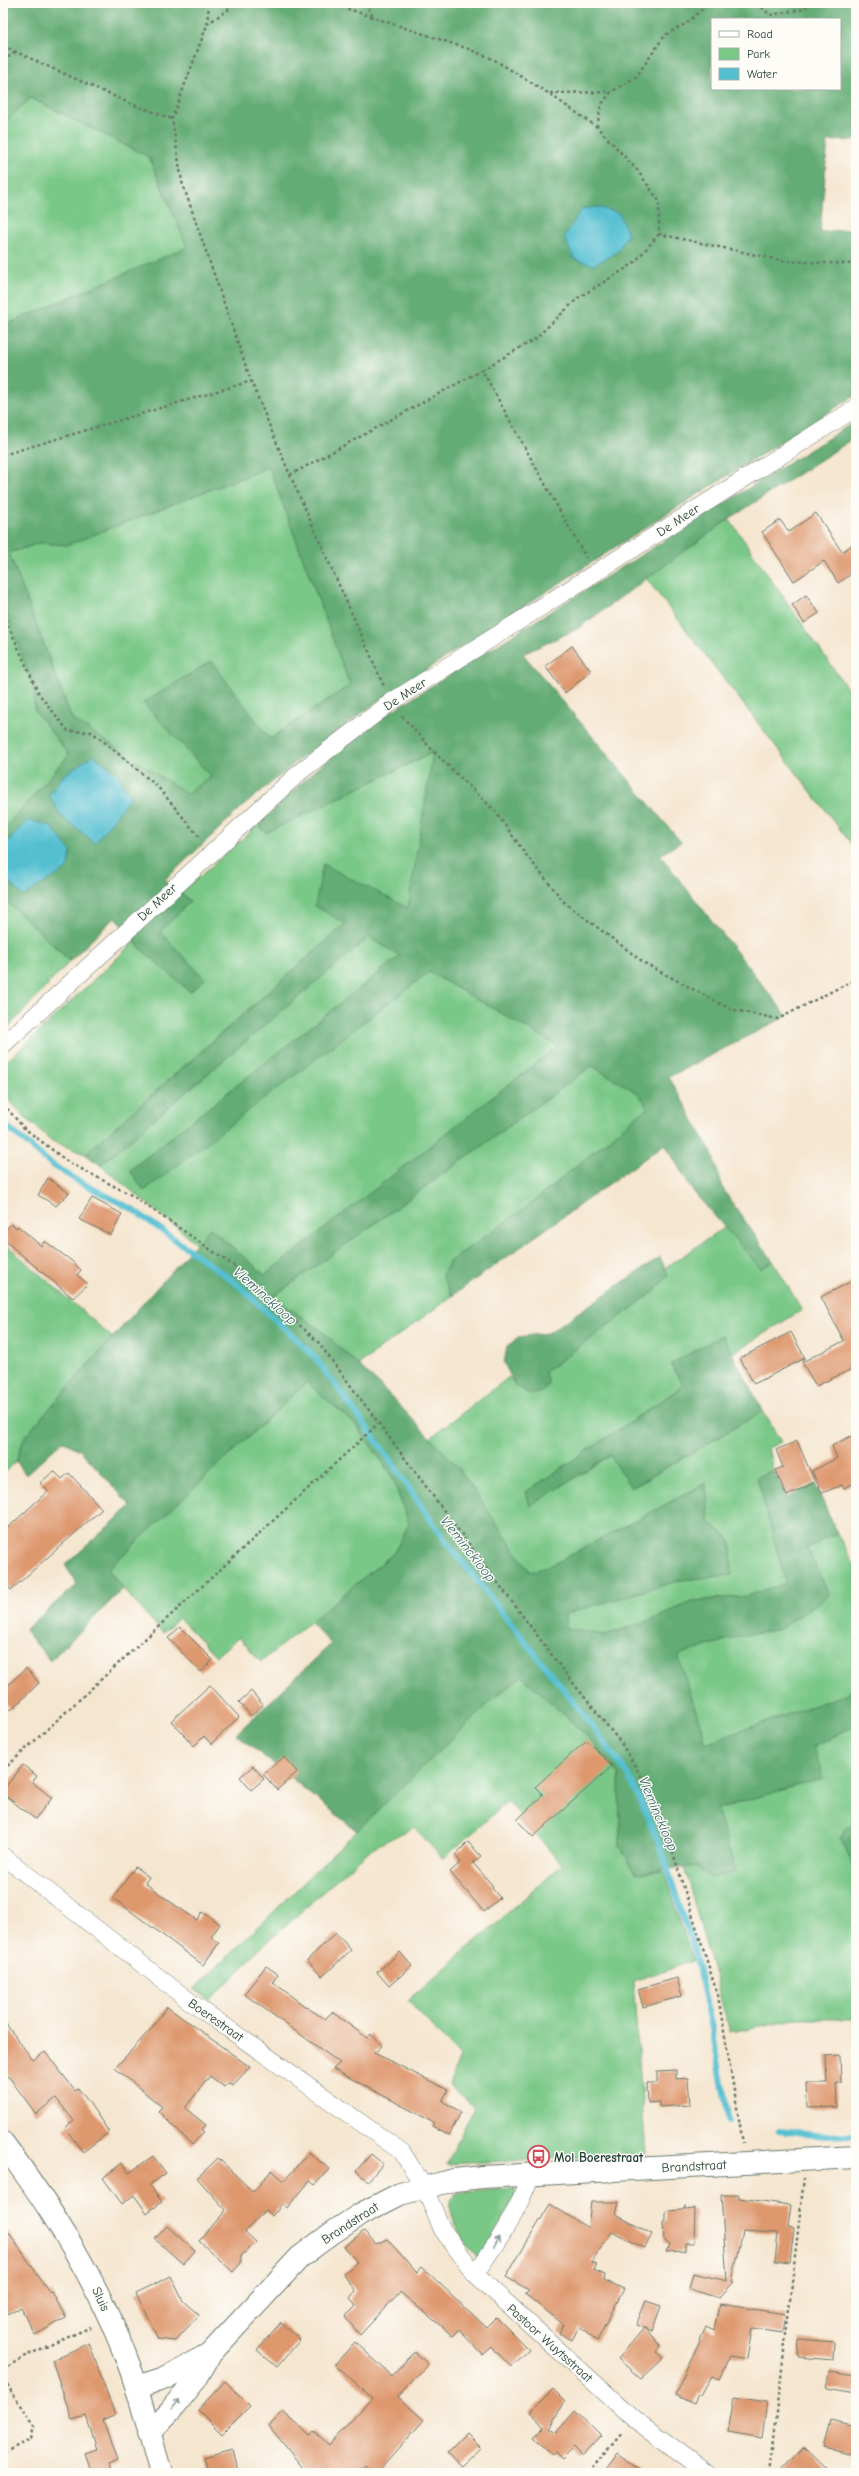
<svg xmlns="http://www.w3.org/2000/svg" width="859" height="2476" viewBox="0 0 859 2476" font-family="'Comic Neue',sans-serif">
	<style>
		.green { fill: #7ac888; stroke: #4c825e }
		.forest { fill: #63ac74; stroke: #417454; fill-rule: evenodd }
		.water { fill: #55bfd2; stroke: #3a7e83 }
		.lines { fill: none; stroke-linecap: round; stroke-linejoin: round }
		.stream { stroke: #55bfd2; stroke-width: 6 }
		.building { fill: #de986e }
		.street-casing { stroke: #6a786b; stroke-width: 18 }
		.secondary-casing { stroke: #6a786b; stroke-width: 24 }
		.path { stroke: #6a786b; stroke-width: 2.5; stroke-dasharray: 3 3; stroke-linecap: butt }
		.street { stroke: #fff; stroke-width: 17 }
		.secondary { stroke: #fff; stroke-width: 22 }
		.oneway { stroke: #8f9e9a }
		.labels { text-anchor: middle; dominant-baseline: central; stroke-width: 3; stroke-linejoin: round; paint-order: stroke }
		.street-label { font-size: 13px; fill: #1f3d34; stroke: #fdfcf7 }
		.poi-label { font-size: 13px; font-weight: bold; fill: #1f3d34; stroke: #fdfcf7; text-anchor: start }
		.water-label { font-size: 14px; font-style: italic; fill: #2f6463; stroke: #fdfcf7 }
	</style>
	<rect width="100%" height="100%" fill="#fdfcf7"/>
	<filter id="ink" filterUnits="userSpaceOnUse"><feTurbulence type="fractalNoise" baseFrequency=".025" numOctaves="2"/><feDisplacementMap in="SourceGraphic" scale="8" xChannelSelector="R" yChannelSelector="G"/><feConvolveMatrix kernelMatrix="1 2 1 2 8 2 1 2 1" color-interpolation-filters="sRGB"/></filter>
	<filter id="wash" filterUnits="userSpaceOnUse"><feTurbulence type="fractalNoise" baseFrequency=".012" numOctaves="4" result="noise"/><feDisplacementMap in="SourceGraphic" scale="16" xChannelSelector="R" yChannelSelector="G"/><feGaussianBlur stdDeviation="0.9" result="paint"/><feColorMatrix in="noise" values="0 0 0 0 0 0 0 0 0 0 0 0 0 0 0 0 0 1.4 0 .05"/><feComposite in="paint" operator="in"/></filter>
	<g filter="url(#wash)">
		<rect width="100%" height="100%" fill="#f5e6d0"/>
		<path class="green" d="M31,98L149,157L188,247L3,326V123Z
			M269,467L350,685L270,739L211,661L144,703L211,776L187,794L72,719L9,553L40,543L67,545Z
			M729,519L856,701V850L646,578Z
			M3,602L33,686L35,711L69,755L3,830Z
			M434,752L408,909L346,923L85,1154L52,1141L27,1119L7,1098L3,1091V1065L135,941L190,992L205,979L160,932L190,901L181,893L258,825L266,833Z
			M3,898L70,961L3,1033Z
			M369,937L401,955L130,1170L144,1190L429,972L559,1046L265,1275L210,1229L197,1244L100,1165Z
			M592,1066L638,1093L648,1107L527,1207L450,1261L442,1276L452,1296L358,1365L323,1332L273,1297Z
			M725,1227L761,1269L773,1261L802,1310L731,1354L723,1336L671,1364L683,1386L526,1492L530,1506L611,1455L632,1488L763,1411L781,1442L768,1448L773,1470L757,1477L786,1583L747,1596L693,1601L654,1619L605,1635L567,1629L565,1614L681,1580L732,1575L731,1540L709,1522L706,1483L554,1564L530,1573L458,1467L430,1438L509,1377L515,1385L545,1372L655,1291L668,1275L665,1268Z
			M3,1242L112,1337L25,1436L16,1461L3,1475V1359L5,1356L3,1354Z
			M307,1382L357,1426L392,1476L409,1524L394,1553L261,1662L239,1637L216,1656L179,1618L163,1633L123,1589L108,1569Z
			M837,1533L856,1568V1689L841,1696L706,1743L678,1655L736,1637L780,1629L829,1595L807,1548Z
			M522,1676L586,1735L619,1774L620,1846L636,1874L664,1871L693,1961L633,1981L646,2154L447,2164L474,2107L449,2085L460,2056L408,2001L562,1865L508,1801L443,1859L414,1827L372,1848L264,1945L210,2000L194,1989L493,1699Z
			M856,1725V1824L847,1827L841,1839L856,1870V2019H795L730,2032L684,1867L696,1865L711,1878L717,1809L822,1778L814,1746Z
			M515,2188V2197L480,2261C470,2250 447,2219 450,2204C451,2200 455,2197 456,2193Z"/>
		<path class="forest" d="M3,3H856V140L828,141L820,232L856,229V395L668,513L378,701L295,763L242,807L165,880L190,901L160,932L205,979L190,992L140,948L115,917L70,961L3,898V830L69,755L35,711L33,686L3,602V326L187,247L149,157L31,98L3,123ZM712,19H840V89H712ZM269,467L350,685L270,739L211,661L143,703L211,776L187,794L72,719L9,553L40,543L67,545Z
			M856,421V437L729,519L577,629L523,654L681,842L660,855L787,1016L669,1077L711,1151L724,1191L773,1261L761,1269L692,1190L665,1144L452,1296L442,1276L450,1261L527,1207L648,1107L638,1093L592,1066L273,1297L323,1332L379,1384L458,1467L530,1572L554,1564L706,1483L709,1522L731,1540L732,1575L681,1580L565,1614L567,1629L605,1635L654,1619L693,1601L747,1596L786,1583L757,1477L773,1470L787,1498L815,1484L837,1533L807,1548L829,1595L780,1629L736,1637L678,1655L706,1743L841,1696L856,1689V1725L814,1746L823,1778L717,1809L736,1872L711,1878L696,1865L636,1874L620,1846L619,1774L586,1735L522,1676L493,1699L357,1831L236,1734L331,1644L310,1622L394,1553L409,1524L392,1476L357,1426L307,1382L108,1569L123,1589L50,1661L25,1630L77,1584L65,1565L131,1506L81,1451L63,1441L26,1475L16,1461L25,1436L210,1228L265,1275L558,1046L429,972L144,1191L130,1170L400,956L369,937L100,1165L85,1154L346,924L315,906L323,864L408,908L433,752L266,833L258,825L316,769L382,717Z
			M660,1257L668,1275L655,1291L545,1372L548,1383L543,1392L529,1394L515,1385L504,1363L507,1347L518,1337L548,1333Z
			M722,1335L763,1411L631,1488L610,1455L530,1506L526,1492L683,1386L671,1364Z
			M856,1824V1870L841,1839L847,1827Z"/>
		<path class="water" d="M597,207L619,213L628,234L617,252L594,265L574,259L564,237L582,209Z
			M93,755L117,773L130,797L95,843L62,817L49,795L63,776Z
			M28,820L51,826L71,852L67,869L23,896L3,876V846Z"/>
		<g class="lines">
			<path class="stream" d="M3,1123L51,1164L76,1180L132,1209L236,1283L314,1356L384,1451L441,1535L583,1714L629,1776L659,1843L694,1949L713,2033L729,2121
				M779,2131L825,2136L856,2135"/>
		</g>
		<g id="blocks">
			<path class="building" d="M816,513L842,552L856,542V571L838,583L824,561L794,581L762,532L780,520L789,532Z
				M806,595L819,613L804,623L792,605Z
				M572,646L591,671L565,693L545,666Z
				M48,1178L69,1193L56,1206L38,1195Z
				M92,1198L122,1214L111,1235L79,1219Z
				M11,1224L17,1228L18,1226L41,1246L45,1241L73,1262L81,1270L77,1275L88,1284L73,1298L3,1239V1233Z
				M856,1279V1367L816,1386L802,1362L844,1341L821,1297Z
				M791,1332L805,1358L754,1384L740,1358Z
				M851,1436L856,1446V1482L844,1488L842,1485L822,1493L812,1471L837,1458L832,1446Z
				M797,1441L815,1482L787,1496L775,1470L783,1467L776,1450Z
				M54,1471L62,1479L69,1473L102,1509L11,1590L3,1581V1532L48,1491L40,1483Z
				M180,1627L213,1660L201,1672L168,1638Z
				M26,1668L39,1683L11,1710L3,1701V1690Z
				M210,1685L239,1717L211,1744L204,1736L194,1746L171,1721Z
				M251,1691L263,1705L251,1716L239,1702Z
				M587,1740L612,1766L533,1837L517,1820L543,1795L535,1787Z
				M284,1757L297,1772L277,1790L263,1774Z
				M23,1765L37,1776L32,1782L52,1798L35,1819L3,1794V1790Z
				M253,1766L264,1779L251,1790L240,1777Z
				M468,1842L481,1856L473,1863L493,1886L492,1888L500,1898L484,1912L450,1872L461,1862L455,1855Z
				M135,1867L149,1877L145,1883L172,1903L197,1920L202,1912L220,1924L211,1937L219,1943L203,1965L113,1898Z
				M336,1933L351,1950L322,1977L307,1960Z
				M400,1952L412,1966L389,1986L377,1972Z
				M266,1966L278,1974L273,1982L303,2005L325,2019L332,2012L367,2038L371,2034L382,2046L374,2053L448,2090L442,2101L461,2112L449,2135L432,2126L434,2123L416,2113L333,2069L340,2063L244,1994Z
				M677,1978L682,1996L643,2007L638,1989Z
				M167,2007L250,2067L233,2085L228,2083L224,2087L210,2076L185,2108L206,2125L201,2130L204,2132L192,2145L158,2111L162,2107L115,2068L150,2030Z
				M3,2020L33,2060L45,2052L75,2090L78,2088L90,2104L109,2132L83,2152L65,2128L74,2121L56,2098L36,2114L3,2069Z
				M840,2055L841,2083H836L837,2107L807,2108L806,2083H827L826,2056Z
				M676,2070V2079L688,2078L690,2105L659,2107V2102L648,2103L647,2083H657V2071Z
				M309,2152L329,2169L315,2185L310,2181L287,2208L282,2204L272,2216L265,2210L245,2232L256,2242L241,2256V2263L233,2272L199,2241L226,2210L197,2178L218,2158L253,2192L272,2170L284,2181Z
				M371,2154L383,2164L368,2181L356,2171Z
				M153,2156L166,2173L150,2185L162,2202L147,2213L134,2195L122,2204L103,2178L122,2163L129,2173Z
				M721,2195H739V2198L791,2205L788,2227L794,2228L790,2263L775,2261L778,2233L743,2231L732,2282H734L719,2298L689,2289L693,2273L727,2281Z
				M591,2202H619L616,2215L652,2234L645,2248L612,2232L591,2262L597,2264L594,2270L605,2275L604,2280L624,2289L597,2341L579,2327L572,2340L559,2333L563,2324L525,2294L529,2290L506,2277L550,2204L588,2228Z
				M685,2206V2210L695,2209L694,2243H685V2251L666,2252L669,2244L664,2241L663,2222L666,2221V2211L683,2210Z
				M3,2224L50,2293L52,2292L66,2318L35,2335L21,2308L3,2316Z
				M167,2226L195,2251L183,2264L155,2239Z
				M364,2231L376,2244L387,2239L417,2273L422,2267L486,2327L496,2317L529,2350L511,2367L492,2347L483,2355L459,2330L453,2336L400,2292L360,2335L345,2317L356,2306L350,2299L356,2291L343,2274L357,2262L344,2247Z
				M171,2276L183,2301L199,2315L175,2341L158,2339L136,2293Z
				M646,2301L661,2306L652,2331L645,2328L661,2347L657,2352L664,2358L641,2379L618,2359L644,2328L636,2325Z
				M719,2304L786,2314L783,2333L752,2329L747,2359L730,2356L719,2380L711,2377L701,2395L698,2394L694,2404L675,2395L706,2327L714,2331Z
				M281,2322L300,2340L277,2367L257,2350Z
				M799,2339L834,2342L833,2360L798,2357Z
				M355,2342L392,2376L415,2352L428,2364L398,2397L424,2420L377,2473H374L365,2465L357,2473H307L269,2426L283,2412L309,2435L314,2431L329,2445L372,2398L335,2364Z
				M89,2343L115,2415L103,2420L117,2461L109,2464L113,2473H92L85,2453L97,2449L86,2416L72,2420L52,2360Z
				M830,2371L856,2375V2393L827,2388Z
				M225,2381L250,2406L222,2434L198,2410Z
				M553,2389L565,2401L550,2429L556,2433L575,2411L601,2436L582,2456L574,2447L562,2459L555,2452L552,2455L534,2437L545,2426L530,2412Z
				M734,2397L767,2402L762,2438L728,2432Z
				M831,2421L856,2427V2455L824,2447Z
				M467,2433L481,2447L461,2466L447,2453Z
				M803,2447L830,2473H779Z
				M233,2449L238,2473H209L204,2457Z
				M618,2454L644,2473H604Z"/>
		</g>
	</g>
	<g filter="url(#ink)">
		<use href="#blocks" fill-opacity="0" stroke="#6a786b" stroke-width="1"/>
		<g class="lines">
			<defs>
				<path id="street" d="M3,1045L301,771L391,702L856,408
					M3,1856L188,2000L402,2152L424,2187L442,2229L475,2274L634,2419L708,2473
					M475,2274C497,2243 519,2210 531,2175"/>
				<path id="secondary" d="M3,2143C55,2213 99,2284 129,2365C142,2400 150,2437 161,2473
					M137,2387L163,2379L211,2353
					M149,2433L171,2410L196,2379L211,2353L300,2257L332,2233L361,2214L400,2194L454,2180L483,2177L856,2157"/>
			</defs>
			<use href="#street" class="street-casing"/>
			<use href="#secondary" class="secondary-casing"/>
			<path class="path" d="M209,3L207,25L172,119L182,182L251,381L290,475L384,686
				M330,3L466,48L493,59L548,93L597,127L638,171L659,201V234L784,261L856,264
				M365,3L374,18
				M757,3L770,15L804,9L810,3
				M207,24L238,3
				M3,46L129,103L172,119
				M3,61L15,52
				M550,93L611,92
				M597,127L601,105L611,92L636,77L665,35L687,23L709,3
				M482,370L535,339L578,298L633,264L659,234
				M3,455L251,381
				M290,475L482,370L586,558
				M3,614L39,694L68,731L92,732L157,786L201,839
				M402,716L434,752L495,811L527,856L565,903L646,964L730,1009L778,1019L856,979
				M3,1104L24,1128L68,1162L133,1196L237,1268L318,1342L566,1674L621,1743L649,1789L666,1831L718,1996L743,2143
				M3,1770L379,1423
				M3,2370L23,2357L91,2327
				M3,2373L8,2386L34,2427L31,2439L3,2453
				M588,2473L623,2432
				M770,2473L804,2179"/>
			<use href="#street" class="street"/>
			<use href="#secondary" class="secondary"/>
		</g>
		<defs><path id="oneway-shaft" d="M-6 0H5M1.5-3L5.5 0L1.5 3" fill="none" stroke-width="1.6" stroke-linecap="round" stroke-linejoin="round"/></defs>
		<g class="oneway">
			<use href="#oneway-shaft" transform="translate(497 2242) rotate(-60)"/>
			<use href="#oneway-shaft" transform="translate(176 2404) rotate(-52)"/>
		</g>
	</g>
	<defs>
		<symbol id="bus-ring" viewBox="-11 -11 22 22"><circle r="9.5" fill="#fdfcf7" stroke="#d1495b" stroke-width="1.5"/><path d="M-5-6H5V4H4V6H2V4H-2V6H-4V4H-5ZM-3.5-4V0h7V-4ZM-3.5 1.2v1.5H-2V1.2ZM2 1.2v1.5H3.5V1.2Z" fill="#d1495b"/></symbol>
	</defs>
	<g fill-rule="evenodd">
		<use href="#bus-ring" x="526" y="2144" width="25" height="25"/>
	</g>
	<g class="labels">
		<g class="street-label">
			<text transform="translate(678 520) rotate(-33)">De Meer</text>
			<text transform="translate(405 694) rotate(-33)">De Meer</text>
			<text transform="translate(157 902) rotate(-43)">De Meer</text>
			<text transform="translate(216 2020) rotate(35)">Boerestraat</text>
			<text transform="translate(694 2166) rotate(-3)">Brandstraat</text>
			<text transform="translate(350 2223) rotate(-33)">Brandstraat</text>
			<text transform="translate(101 2299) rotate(65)">Sluis</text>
			<text transform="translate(550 2343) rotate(42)">Pastoor Wuytsstraat</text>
		</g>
		<g class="poi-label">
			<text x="554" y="2157">Mol Boerestraat</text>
		</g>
		<g class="water-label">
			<text transform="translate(265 1296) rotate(42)">Vleminckloop</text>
			<text transform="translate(468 1549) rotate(52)">Vleminckloop</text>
			<text transform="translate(658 1814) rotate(67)">Vleminckloop</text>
		</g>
	</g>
	<rect width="859" height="2476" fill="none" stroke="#fdfcf7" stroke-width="16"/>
	<rect x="711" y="18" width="130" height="72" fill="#fdfcf7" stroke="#a4b0a9"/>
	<rect x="719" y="31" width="20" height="6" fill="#ffffff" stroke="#a4b0a9"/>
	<text x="747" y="38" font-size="12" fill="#1f3d34">Road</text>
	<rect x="719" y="48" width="20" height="12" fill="#7ac888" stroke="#a4b0a9"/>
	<text x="747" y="58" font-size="12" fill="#1f3d34">Park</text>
	<rect x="719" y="68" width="20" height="12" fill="#55bfd2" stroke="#a4b0a9"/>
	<text x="747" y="78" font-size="12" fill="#1f3d34">Water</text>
</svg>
